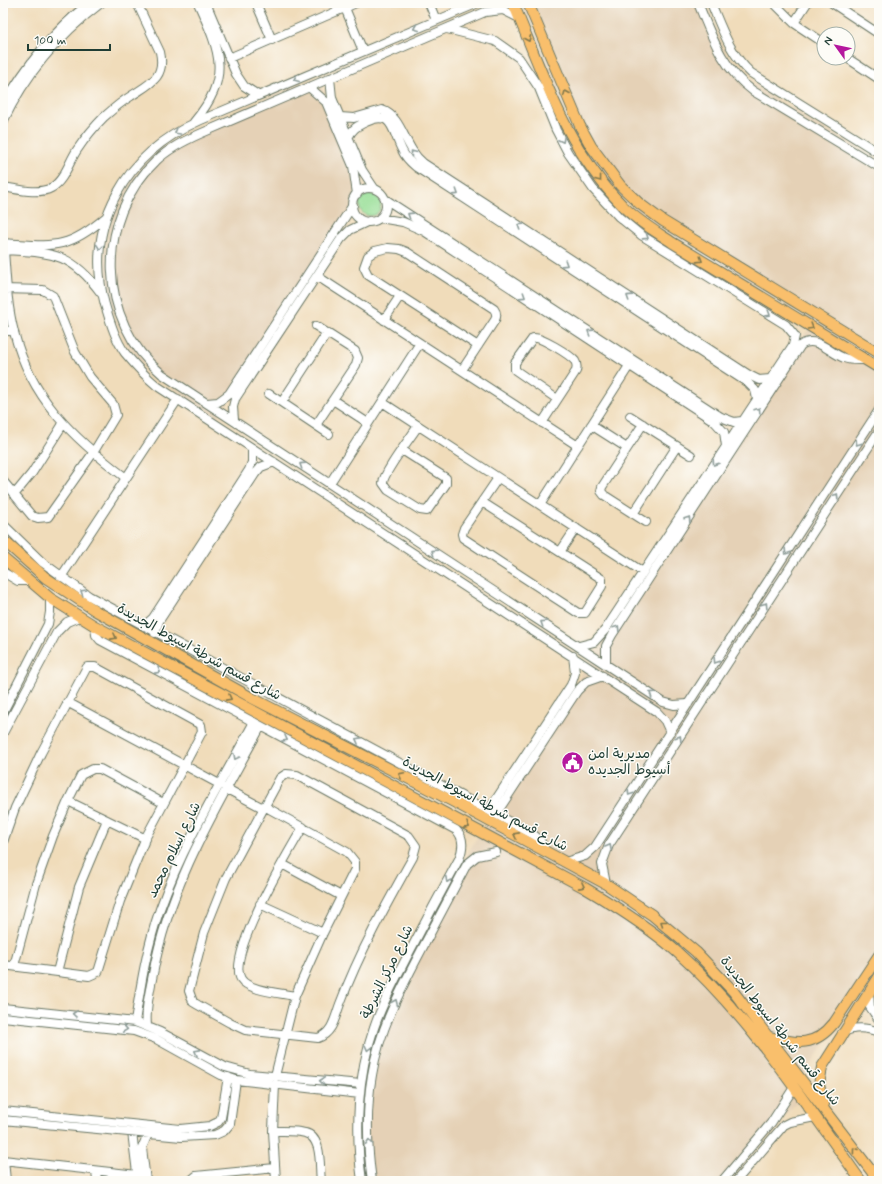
<svg xmlns="http://www.w3.org/2000/svg" width="882" height="1184" viewBox="0 0 882 1184" font-family="Mynerve,'Playpen Sans Arabic',sans-serif">
	<style>
		.built { fill: #e5d1b6 }
		.green { fill: #99df98; stroke: #5c8e66 }
		.lines { fill: none; stroke-linecap: round; stroke-linejoin: round }
		.minor-casing { stroke: #687563; stroke-width: 10 }
		.major-casing { stroke: #687563; stroke-width: 12 }
		.minor { stroke: #fff; stroke-width: 8 }
		.major { stroke: #f9bf6c; stroke-width: 10 }
		.oneway { stroke: #8f9e9a }
		.oneway2 { stroke: #81784d }
		.labels { text-anchor: middle; dominant-baseline: central; stroke-width: 3; stroke-linejoin: round; paint-order: stroke }
		.street-label { font-size: 14px; fill: #1f3d34; stroke: #fdfcf7 }
		.poi-label { font-size: 14px; fill: #1f3d34; stroke: #fdfcf7; text-anchor: start }
	</style>
	<rect width="100%" height="100%" fill="#fdfcf7"/>
	<filter id="ink" filterUnits="userSpaceOnUse"><feTurbulence type="fractalNoise" baseFrequency=".025" numOctaves="2"/><feDisplacementMap in="SourceGraphic" scale="8" xChannelSelector="R" yChannelSelector="G"/><feConvolveMatrix kernelMatrix="1 2 1 2 8 2 1 2 1" color-interpolation-filters="sRGB"/></filter>
	<filter id="wash" filterUnits="userSpaceOnUse"><feTurbulence type="fractalNoise" baseFrequency=".012" numOctaves="4" result="noise"/><feDisplacementMap in="SourceGraphic" scale="16" xChannelSelector="R" yChannelSelector="G"/><feGaussianBlur stdDeviation="0.9" result="paint"/><feColorMatrix in="noise" values="0 0 0 0 0 0 0 0 0 0 0 0 0 0 0 0 0 1.4 0 .05"/><feComposite in="paint" operator="in"/></filter>
	<g filter="url(#wash)">
		<rect width="100%" height="100%" fill="#f0dcba"/>
		<path class="built" d="M519,3H703L727,55L738,70L749,81L764,92L879,161V962L797,1085L804,1094L727,1181H368L364,1141L366,1089L372,1056L386,1011L410,960L483,826L813,322L714,263L649,220L619,195L593,164L573,130Z
			M317,77L361,178L368,201L360,204L352,212L217,418L155,376L136,357L126,342L115,318L107,284L105,252L109,227L127,187L143,167L160,150L199,127Z"/>
		<path class="green" d="M359 205a11 11 0 1 1 22 0a11 11 0 1 1-22 0Z"/>
	</g>
	<g filter="url(#ink)">
		<g class="lines">
			<defs>
				<path id="minor" d="M206,3L236,74L244,86L258,95
					M256,3L272,40
					M429,3L436,20
					M478,3L201,120C126,153 83,223 105,305C110,321 115,339 125,353C135,365 145,376 157,386L657,712L665,721L670,732
					M698,3C712,37 722,68 753,91L879,167
					M711,3C722,29 730,54 751,73L879,153
					M774,3L794,23L824,43
					M832,3L879,34
					M345,8L363,51
					M519,18L503,10L485,12L202,133C186,140 169,148 156,161C95,218 97,321 162,374L663,702L674,705L688,704
					M794,23L807,3
					M447,29L495,41L519,58L539,88L556,130L568,153L593,189L619,217L641,235L786,325L795,336L793,345L605,630L594,642L579,646
					M229,58L356,3
					M847,58L879,79
					M330,78L332,98L362,170L374,188
					M309,87L326,102L353,166L357,194
					M3,106C25,67 54,31 89,3
					M340,117L354,118L382,110C403,117 404,148 423,163L749,375L759,380L770,379
					M3,122C25,75 60,34 101,3
					M194,122C232,76 220,52 198,3
					M348,138C352,129 357,126 366,122C393,109 392,131 402,150C405,157 410,162 416,167L748,383L755,390L757,399
					M3,187C17,189 38,195 51,188C64,181 69,162 77,150C85,138 94,127 104,117C113,109 121,102 131,96C149,84 166,78 160,52L137,3
					M352 205a17 17 0 1 1 34 0a17 17 0 1 1-34 0Z
					M385,199L721,417L734,422L742,421
					M380,218L403,222L424,231L714,421L724,432L726,446
					M3,243C53,246 66,251 106,217
					M3,250C51,253 70,251 101,293
					M4,250C6,277 7,305 14,332C31,399 73,438 126,478
					M317,276L578,446
					M3,289L43,290L53,296L75,352L90,377L113,404L116,415L93,453L48,517L38,518L32,516L3,481
					M384,320L400,296
					M316,326L355,351L358,358L356,365L316,425
					M3,331H14
					M462,370L495,320C497,316 497,313 494,309L407,252L399,249L388,248L375,251L368,256L364,267L368,275L478,346
					M269,394L329,434
					M333,400L368,423
					M282,402L327,333
					M382,402L643,572
					M207,403L218,402L229,394L353,205
					M630,416L691,455
					M234,420L233,407L235,399L341,239L350,230L369,221
					M542,423L576,371C577,367 577,364 575,361C570,355 540,336 533,338L515,363V370L557,399
					M643,424L602,487L601,491L604,495L646,522
					M591,425L627,448
					M402,450L446,478V484L427,511L420,510L388,490L383,483C383,473 411,437 418,426
					M330,483L420,343
					M14,495L32,473L63,424
					M482,502L602,579V586L585,613H578L463,538L462,534L464,528L498,478
					M540,505L629,366
					M633,514L677,446
					M3,524L42,562L89,596L534,835L540,840L546,852
					M560,552L576,528
					M3,572L18,581H28
					M61,577L178,399
					M95,626L96,635L100,640L456,830C465,838 463,849 459,859C442,890 426,920 410,951C397,976 383,1001 374,1028C357,1076 355,1131 362,1181
					M144,626L153,618L249,470L252,462V448
					M155,633L159,621L255,474L261,467L274,462
					M606,664V646L612,635L801,345C816,335 830,353 844,358C851,361 859,360 866,360
					M67,702L221,785
					M3,712L48,624L50,612V598
					M3,733L57,632L67,622L79,617
					M286,774L297,775L409,836L416,846L413,857C386,905 359,953 340,1004C335,1017 333,1033 318,1038L245,1030L230,1023L198,1005L193,1002L189,991L204,933L226,878L280,778Z
					M227,789L263,808
					M68,801L146,839
					M264,806L347,852L355,862V869L323,933L295,996L275,1076
					M489,810L571,685L575,673L573,656
					M496,814L577,691L586,682L603,676
					M3,842L15,808L41,753L87,667H95L201,725L202,732L146,837L120,901L98,972L89,976L3,965
					M565,862L585,856L595,847L879,410
					M282,864L341,896
					M606,884L602,864L609,845L879,431
					M260,904L323,933
					M14,966L36,884L53,836L68,801L81,775L93,769H100L163,803
					M57,972L79,887L107,820
					M869,992L870,1007L879,1020
					M295,996C282,993 248,991 241,979C226,956 289,851 303,827
					M3,1008L135,1022L160,1032L225,1067L250,1074L361,1084
					M3,1017L134,1031L156,1039L221,1075L236,1080L360,1094
					M135,1022C141,983 147,946 160,909C183,844 221,783 254,722
					M147,1025C145,1008 150,991 153,974C170,882 217,807 261,726
					M842,1033C854,1026 866,1027 879,1032
					M275,1084L273,1131L276,1181
					M3,1111L180,1129L210,1126L218,1122L221,1118L228,1077
					M3,1120L181,1137L215,1135L224,1131L230,1124L236,1080
					M273,1131C283,1131 295,1130 305,1133C323,1137 319,1167 321,1181
					M132,1132L138,1181
					M3,1160L137,1175
					M4,1160L6,1181
					M96,1171L97,1181
					M146,1181L142,1148L148,1134
					M190,1181L196,1176L275,1168
					M372,1181C367,1146 366,1110 372,1075C379,1030 401,989 422,949C437,921 452,892 467,864L477,856L496,852
					M722,1181L771,1123L793,1089
					M736,1181L784,1125L790,1122L815,1117"/>
				<path id="major" d="M513,3C543,74 566,148 622,205C636,220 655,231 673,243L879,368
					M528,3L580,126L591,146L620,185L640,204L663,221L879,353
					M3,540L46,578L96,611L252,698L452,801L606,884L652,915L696,952L733,991L879,1181
					M3,558L50,598L95,626L585,888C617,907 649,927 677,952C749,1016 805,1103 861,1181
					M770,1037C797,1044 815,1047 834,1023L879,955
					M824,1104L819,1085L822,1067L879,977"/>
			</defs>
			<use href="#minor" class="minor-casing"/>
			<use href="#major" class="major-casing"/>
			<use href="#minor" class="minor"/>
			<use href="#major" class="major"/>
		</g>
		<defs><path id="oneway-chevron" d="M-2-3.5L2.5 0L-2 3.5" fill="none" stroke-width="1.6" stroke-linecap="round" stroke-linejoin="round"/></defs>
		<g class="oneway">
			<use href="#oneway-chevron" transform="translate(416 28) rotate(157)"/>
			<use href="#oneway-chevron" transform="translate(296 79) rotate(157)"/>
			<use href="#oneway-chevron" transform="translate(177 132) rotate(150)"/>
			<use href="#oneway-chevron" transform="translate(562 140) rotate(63)"/>
			<use href="#oneway-chevron" transform="translate(413 153) rotate(-128)"/>
			<use href="#oneway-chevron" transform="translate(456 193) rotate(33)"/>
			<use href="#oneway-chevron" transform="translate(410 215) rotate(-147)"/>
			<use href="#oneway-chevron" transform="translate(520 226) rotate(-147)"/>
			<use href="#oneway-chevron" transform="translate(646 237) rotate(33)"/>
			<use href="#oneway-chevron" transform="translate(100 247) rotate(97)"/>
			<use href="#oneway-chevron" transform="translate(565 264) rotate(33)"/>
			<use href="#oneway-chevron" transform="translate(523 296) rotate(33)"/>
			<use href="#oneway-chevron" transform="translate(629 297) rotate(-147)"/>
			<use href="#oneway-chevron" transform="translate(768 314) rotate(31)"/>
			<use href="#oneway-chevron" transform="translate(590 332) rotate(-147)"/>
			<use href="#oneway-chevron" transform="translate(758 410) rotate(-57)"/>
			<use href="#oneway-chevron" transform="translate(858 443) rotate(123)"/>
			<use href="#oneway-chevron" transform="translate(715 463) rotate(123)"/>
			<use href="#oneway-chevron" transform="translate(302 465) rotate(-147)"/>
			<use href="#oneway-chevron" transform="translate(836 496) rotate(-57)"/>
			<use href="#oneway-chevron" transform="translate(688 519) rotate(-57)"/>
			<use href="#oneway-chevron" transform="translate(434 552) rotate(-147)"/>
			<use href="#oneway-chevron" transform="translate(787 552) rotate(123)"/>
			<use href="#oneway-chevron" transform="translate(83 592) rotate(-148)"/>
			<use href="#oneway-chevron" transform="translate(765 605) rotate(-57)"/>
			<use href="#oneway-chevron" transform="translate(543 623) rotate(-147)"/>
			<use href="#oneway-chevron" transform="translate(617 628) rotate(-57)"/>
			<use href="#oneway-chevron" transform="translate(716 661) rotate(123)"/>
			<use href="#oneway-chevron" transform="translate(158 671) rotate(28)"/>
			<use href="#oneway-chevron" transform="translate(652 694) rotate(-146)"/>
			<use href="#oneway-chevron" transform="translate(679 738) rotate(-57)"/>
			<use href="#oneway-chevron" transform="translate(285 739) rotate(28)"/>
			<use href="#oneway-chevron" transform="translate(358 740) rotate(-152)"/>
			<use href="#oneway-chevron" transform="translate(236 757) rotate(118)"/>
			<use href="#oneway-chevron" transform="translate(630 793) rotate(123)"/>
			<use href="#oneway-chevron" transform="translate(609 847) rotate(-61)"/>
			<use href="#oneway-chevron" transform="translate(448 880) rotate(118)"/>
			<use href="#oneway-chevron" transform="translate(395 1002) rotate(-67)"/>
			<use href="#oneway-chevron" transform="translate(75 1014) rotate(-175)"/>
			<use href="#oneway-chevron" transform="translate(125 1029) rotate(8)"/>
			<use href="#oneway-chevron" transform="translate(368 1048) rotate(104)"/>
			<use href="#oneway-chevron" transform="translate(197 1052) rotate(-152)"/>
			<use href="#oneway-chevron" transform="translate(322 1081) rotate(-174)"/>
			<use href="#oneway-chevron" transform="translate(369 1142) rotate(-93)"/>
		</g>
		<g class="oneway2">
			<use href="#oneway-chevron" transform="translate(528 39) rotate(67)"/>
			<use href="#oneway-chevron" transform="translate(566 93) rotate(-113)"/>
			<use href="#oneway-chevron" transform="translate(599 179) rotate(52)"/>
			<use href="#oneway-chevron" transform="translate(700 260) rotate(32)"/>
			<use href="#oneway-chevron" transform="translate(811 327) rotate(31)"/>
			<use href="#oneway-chevron" transform="translate(114 637) rotate(28)"/>
			<use href="#oneway-chevron" transform="translate(229 698) rotate(28)"/>
			<use href="#oneway-chevron" transform="translate(401 775) rotate(-153)"/>
			<use href="#oneway-chevron" transform="translate(467 826) rotate(28)"/>
			<use href="#oneway-chevron" transform="translate(516 835) rotate(-152)"/>
			<use href="#oneway-chevron" transform="translate(582 886) rotate(28)"/>
			<use href="#oneway-chevron" transform="translate(663 923) rotate(-142)"/>
			<use href="#oneway-chevron" transform="translate(855 1150) rotate(-127)"/>
		</g>
	</g>
	<defs>
		<symbol id="civic-disc" viewBox="-11 -11 22 22"><circle r="9.5" fill="#b5179e" stroke="#fdfcf7"/><path d="M-.6-6.5H3V-4.5H.6V-3L4-1V1h2V6H-6V1h2V-1L-.6-3ZM-1.2 2.5V6h2.4V2.5Z" fill="#fff"/></symbol>
	</defs>
	<g fill-rule="evenodd">
		<use href="#civic-disc" x="560" y="750" width="25" height="25"/>
	</g>
	<g class="labels">
		<g class="street-label">
			<text transform="translate(199 652) rotate(29)">شارع قسم شرطة اسيوط الجديدة</text>
			<text transform="translate(485 804) rotate(28)">شارع قسم شرطة اسيوط الجديدة</text>
			<text transform="translate(174 850) rotate(-64)">شارع اسلام محمد</text>
			<text transform="translate(387 972) rotate(-64)">شارع مركز الشرطة</text>
			<text transform="translate(780 1031) rotate(52)">شارع قسم شرطة اسيوط الجديدة</text>
		</g>
		<g class="poi-label">
			<text x="588" y="754">مديرية امن<tspan x="588" dy="16">أسيوط الجديده</tspan></text>
		</g>
	</g>
	<rect width="882" height="1184" fill="none" stroke="#fdfcf7" stroke-width="16"/>
	<g transform="translate(836 46) rotate(303)"><circle r="19" fill="#fdfcf7" stroke="#a4b0a9"/>
	<path d="M0-3L7 15L0 10L-7 15Z" fill="#b5179e"/>
	<text y="-6" font-size="11" font-weight="bold" text-anchor="middle" fill="#1f3d34">N</text>
	</g>
	<path d="M28 44v6h82v-6" fill="none" stroke="#1f3d34" stroke-width="2"/>
	<text x="34" y="44" font-size="12" fill="#1f3d34" stroke="#fdfcf7" stroke-width="3" paint-order="stroke">100 m</text>
</svg>
